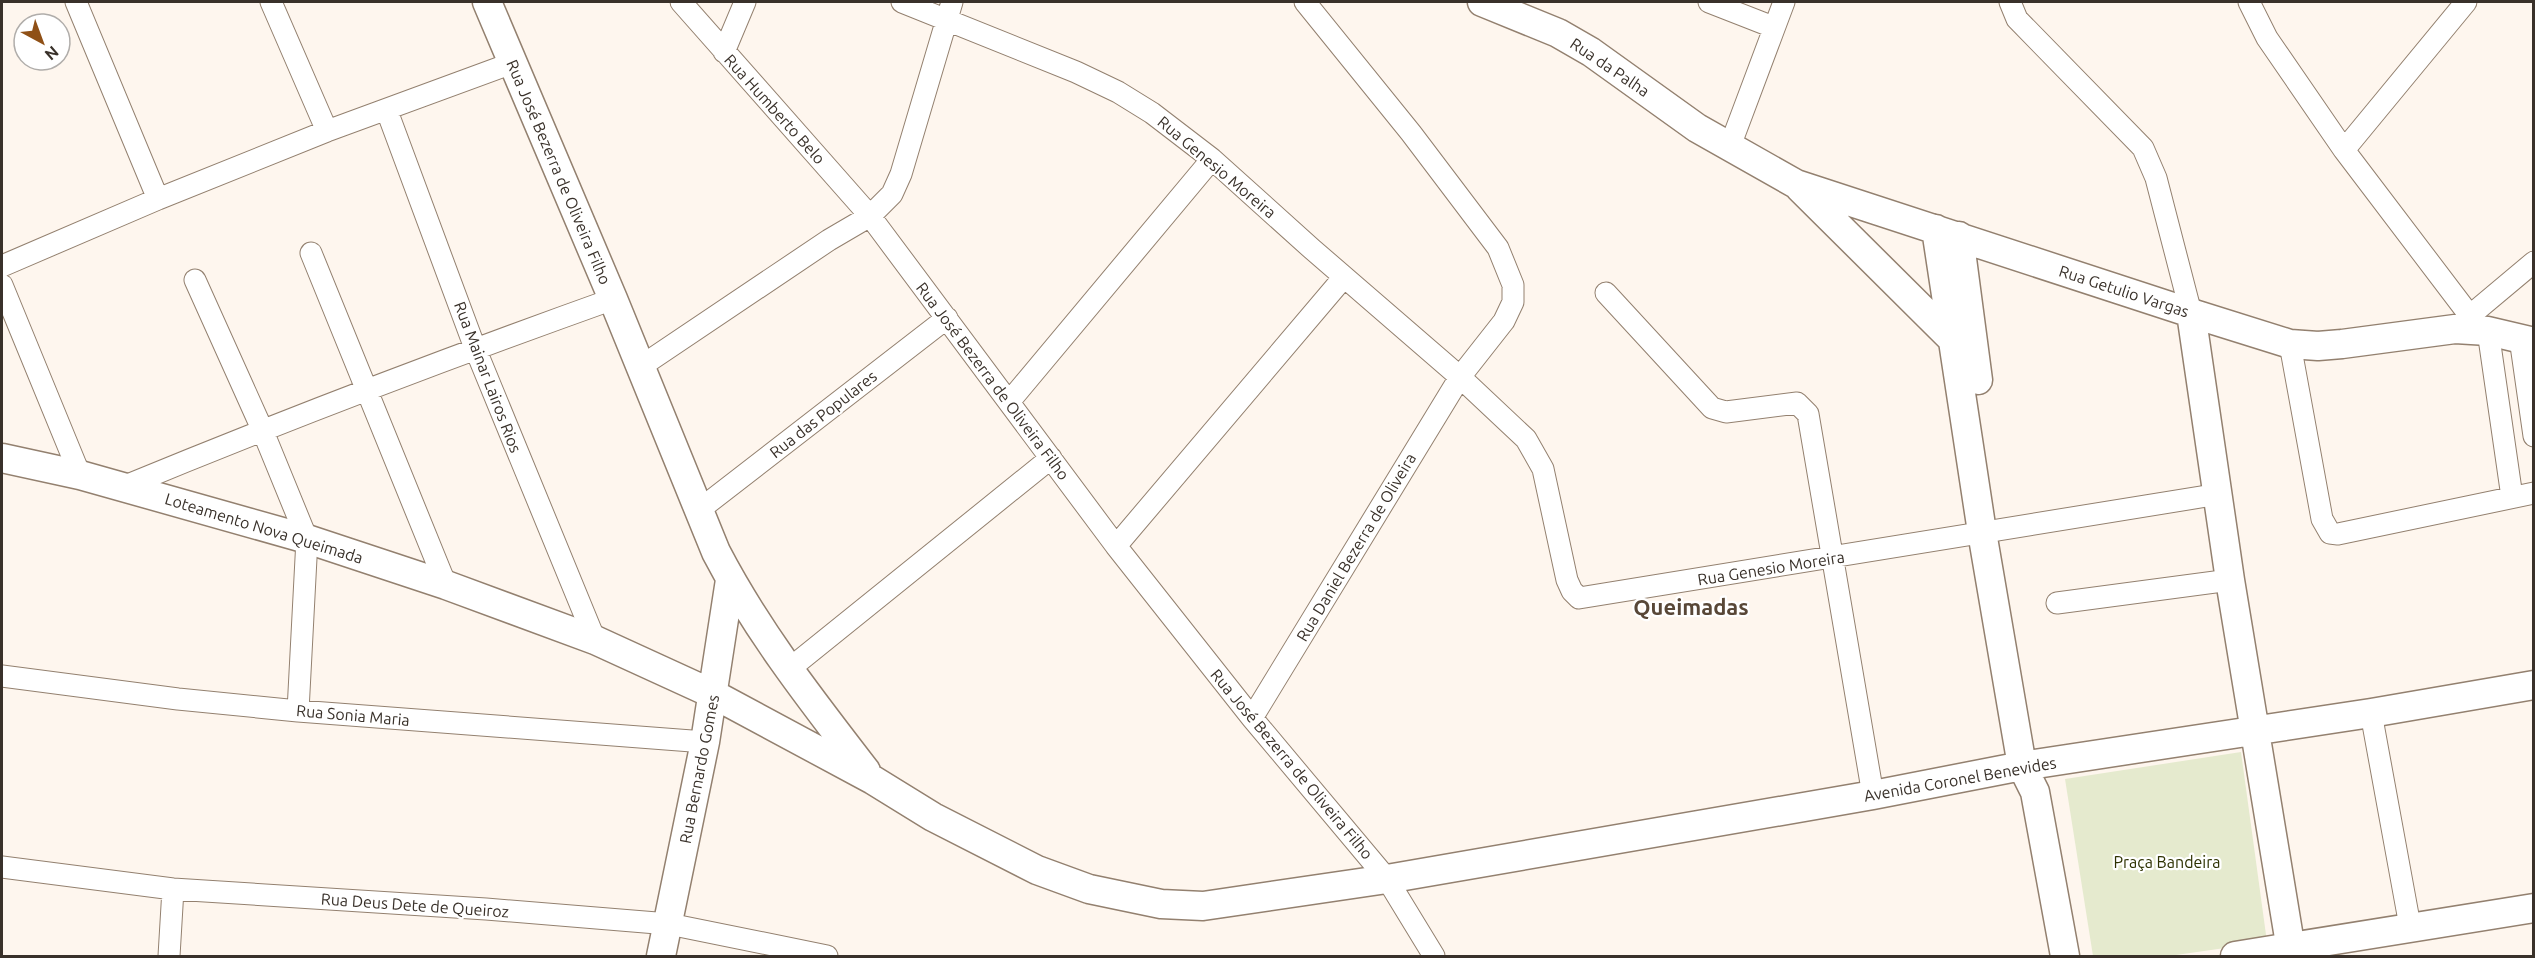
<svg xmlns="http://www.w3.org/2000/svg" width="2535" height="958" viewBox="0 0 2535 958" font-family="Ubuntu,sans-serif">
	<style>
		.green { fill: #e5eace }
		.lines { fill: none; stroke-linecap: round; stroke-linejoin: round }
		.street-casing { stroke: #93806f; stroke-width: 23 }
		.secondary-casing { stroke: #93806f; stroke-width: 31 }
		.street { stroke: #fff; stroke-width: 21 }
		.secondary { stroke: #fff; stroke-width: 28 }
		.labels { text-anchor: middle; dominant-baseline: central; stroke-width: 4.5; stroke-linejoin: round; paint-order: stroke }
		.street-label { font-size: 16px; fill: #39312a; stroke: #fff }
		.park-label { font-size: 16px; fill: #2d3101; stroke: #fff }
		.district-label { font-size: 22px; font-weight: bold; fill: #584737; stroke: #fff }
	</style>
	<rect width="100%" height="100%" fill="#fef6ee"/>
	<path class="green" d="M2241,752L2267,942L2169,956H2093L2065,779Z"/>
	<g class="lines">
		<defs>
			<path id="street" d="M76,2L158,199
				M271,2L327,131
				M681,2L870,216L1116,546L1252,718L1387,879L1434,956
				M902,2L1076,72L1118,92L1152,113L1212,159L1312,249L1460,377L1526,439L1543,469L1567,580L1572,591L1579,598L2219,494
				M1709,2L1773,27
				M2010,2L2017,19L2143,148L2156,178L2191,313
				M2249,2L2267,38L2344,150L2470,316
				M724,52L745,2
				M387,111L475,348L595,640
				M1730,146L1784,2
				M2344,150L2466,2
				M311,253L446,585
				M2,266L158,199L327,131L512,63
				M195,280L262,429L307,539L298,711
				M2,285L80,475
				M1606,293L1712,408L1726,412L1797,403L1808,414L1873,795
				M2460,324L2534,262
				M2488,331L2512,497
				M2520,338L2534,436
				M2290,344L2322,519L2330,533L2338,534L2534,493
				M640,367L829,240L870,216L892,194L901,174L952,2
				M1009,402L1212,159
				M123,487C285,420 448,358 613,299
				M699,510L947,318
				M1116,546L1344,277
				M2057,603L2230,580
				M788,670L1051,458
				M2,676L178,699L298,711L705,742
				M2371,713L2410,926
				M1252,718L1460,377L1504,321L1513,302V285L1498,248L1411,133L1305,2
				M2,867L173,889L486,909L669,924L827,956
				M169,956L173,889"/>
			<path id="secondary" d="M487,2L613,299L716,552C757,631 812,701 866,771
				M1482,2L1558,33L1591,52L1697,128L1796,184L2191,313L2290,344L2318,346L2342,344L2455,329L2488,331L2534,342
				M1800,188L1951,338
				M1936,229L1982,532L2022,766L2035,792L2065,956
				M1959,236L1978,380
				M2191,313L2230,580L2292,956
				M2,458L80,475L307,539L446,585L595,640L713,694L873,780L933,817L1037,870L1089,889L1161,904L1203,906L1387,879L1873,795L2022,766L2371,713L2534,685
				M661,956L705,742L730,580
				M2235,956L2534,908"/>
		</defs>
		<use href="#street" class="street-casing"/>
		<use href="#secondary" class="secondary-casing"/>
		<use href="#street" class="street"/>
		<use href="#secondary" class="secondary"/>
	</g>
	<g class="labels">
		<g class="street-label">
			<text transform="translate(1610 67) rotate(34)">Rua da Palha</text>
			<text transform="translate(775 109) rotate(48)">Rua Humberto Belo</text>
			<text transform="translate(1217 167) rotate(40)">Rua Genesio Moreira</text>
			<text transform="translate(559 172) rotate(67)">Rua José Bezerra de Oliveira Filho</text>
			<text transform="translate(2124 291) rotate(18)">Rua Getulio Vargas</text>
			<text transform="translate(488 377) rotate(69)">Rua Mainar Lairos Rios</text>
			<text transform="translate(993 381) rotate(53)">Rua José Bezerra de Oliveira Filho</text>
			<text transform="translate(823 414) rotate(-38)">Rua das Populares</text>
			<text transform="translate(264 528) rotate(17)">Loteamento Nova Queimada</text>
			<text transform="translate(1356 547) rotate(-59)">Rua Daniel Bezerra de Oliveira</text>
			<text transform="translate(1771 568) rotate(-9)">Rua Genesio Moreira</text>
			<text transform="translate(353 715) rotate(5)">Rua Sonia Maria</text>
			<text transform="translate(1292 764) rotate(50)">Rua José Bezerra de Oliveira Filho</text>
			<text transform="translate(699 769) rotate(-79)">Rua Bernardo Gomes</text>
			<text transform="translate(1960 779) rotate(-10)">Avenida Coronel Benevides</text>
			<text transform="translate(415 905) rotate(4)">Rua Deus Dete de Queiroz</text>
		</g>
		<g class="park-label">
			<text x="2167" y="862">Praça Bandeira</text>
		</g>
		<g class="district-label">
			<text x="1691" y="606">Queimadas</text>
		</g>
	</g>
	<rect width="2535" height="958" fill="none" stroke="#39312a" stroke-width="6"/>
	<g transform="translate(42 42) rotate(139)"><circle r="28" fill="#ffffff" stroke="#b0adaa" stroke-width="1.5"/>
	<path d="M0-4.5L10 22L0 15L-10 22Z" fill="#8f5016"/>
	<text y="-9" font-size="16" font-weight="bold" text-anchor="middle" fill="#39312a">N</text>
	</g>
</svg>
